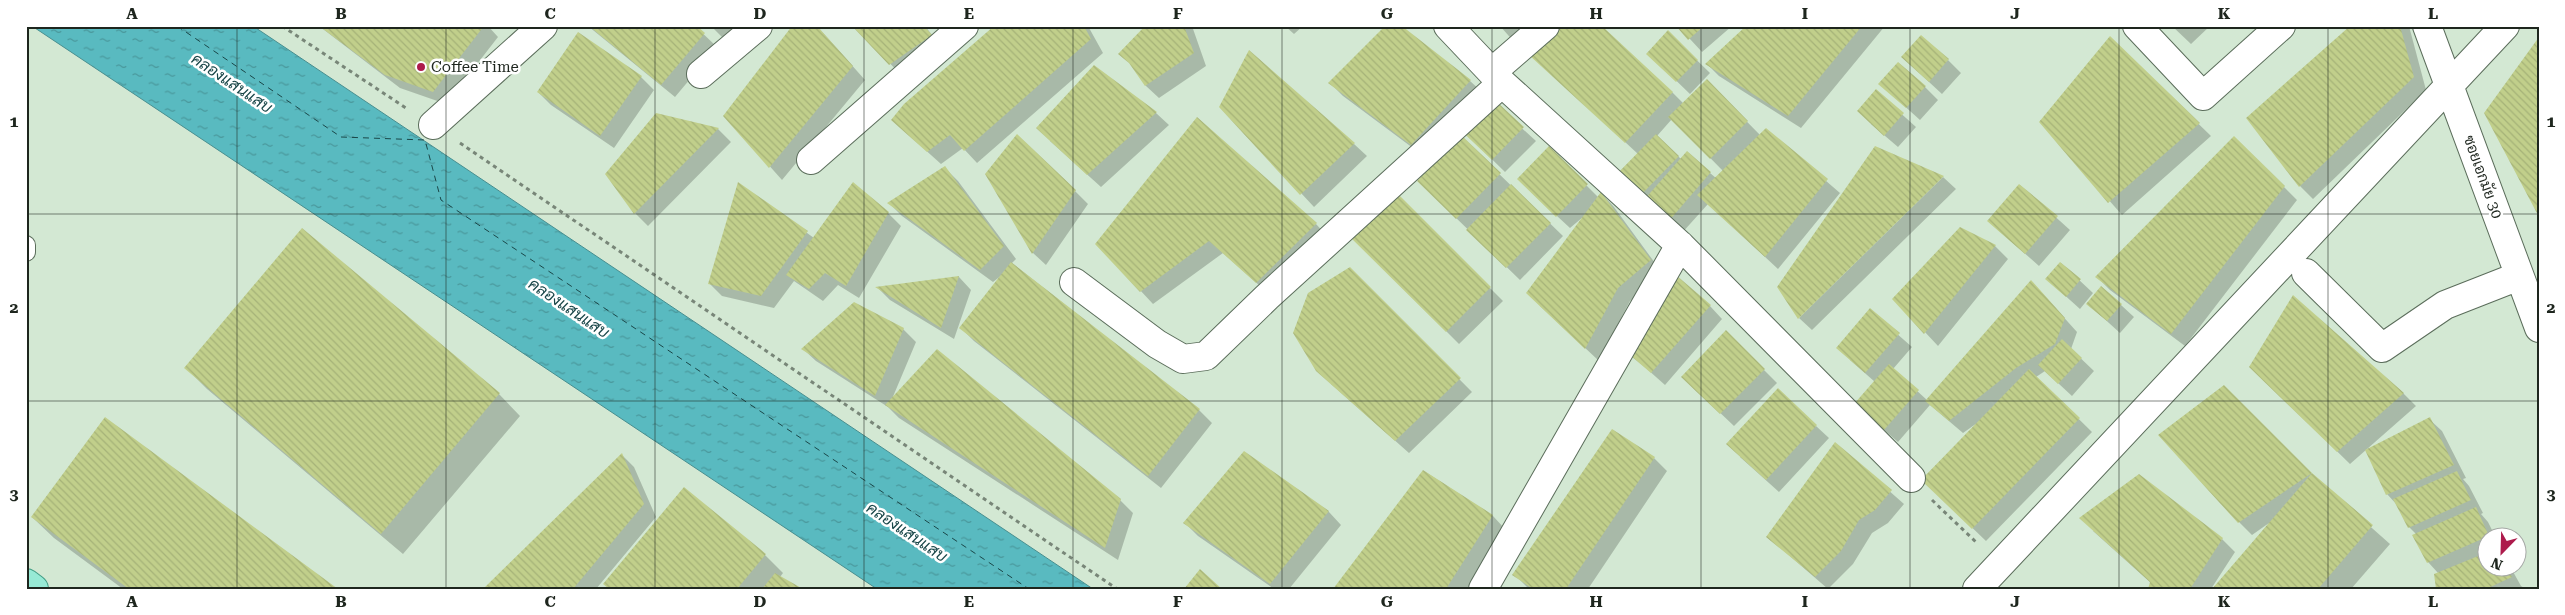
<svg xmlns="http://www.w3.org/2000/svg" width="2565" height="615" viewBox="0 0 2565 615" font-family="'Roboto Serif',Sarabun,serif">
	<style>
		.water { fill: url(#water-ripples); stroke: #478e8f }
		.shadow { fill: #0003; fill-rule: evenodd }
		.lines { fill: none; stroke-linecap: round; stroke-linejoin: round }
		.ferry { stroke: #1a4749; stroke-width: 1; stroke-dasharray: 6 5; stroke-linecap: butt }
		.building { fill: url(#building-back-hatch) }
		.service-casing { stroke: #5b6d5b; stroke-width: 20 }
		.minor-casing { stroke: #5b6d5b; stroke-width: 30 }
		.primary-casing { stroke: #3f9c83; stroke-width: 30 }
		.path { stroke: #788678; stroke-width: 3; stroke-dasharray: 4 4; stroke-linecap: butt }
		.service { stroke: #fff; stroke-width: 18 }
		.minor { stroke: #fff; stroke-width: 28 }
		.primary { stroke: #97ead5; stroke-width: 28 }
		.grid { fill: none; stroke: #1e261e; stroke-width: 1; stroke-opacity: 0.55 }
		.poi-dot { fill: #ad1b4c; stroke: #fff; stroke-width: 2 }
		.labels { text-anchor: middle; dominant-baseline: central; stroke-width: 5; stroke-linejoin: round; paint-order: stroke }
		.poi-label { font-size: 15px; fill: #1e261e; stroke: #fff; text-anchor: start }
		.street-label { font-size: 15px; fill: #1e261e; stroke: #fff }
		.water-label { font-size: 16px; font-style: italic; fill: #1a4749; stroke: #fff }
		.neatline { fill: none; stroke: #1e261e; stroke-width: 2 }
		.grid-label { font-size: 16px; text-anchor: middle; font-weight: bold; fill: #1e261e }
	</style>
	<defs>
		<pattern id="water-ripples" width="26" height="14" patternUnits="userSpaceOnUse" patternTransform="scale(1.25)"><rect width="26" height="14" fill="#59bac0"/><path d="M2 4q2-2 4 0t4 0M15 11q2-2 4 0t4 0" fill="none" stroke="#49979b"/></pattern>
		<pattern id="building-back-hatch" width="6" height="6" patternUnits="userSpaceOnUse" patternTransform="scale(1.25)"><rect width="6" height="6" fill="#c1cf8b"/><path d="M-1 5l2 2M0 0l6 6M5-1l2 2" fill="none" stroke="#a5b278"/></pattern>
	</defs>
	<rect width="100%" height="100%" fill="#d3e8d3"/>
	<path class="water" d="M32,26H253L1093,589H877Z"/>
	<path class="shadow" d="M319,26H488L498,37L446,104L400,88Z
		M588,26H695L717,47L675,97Z
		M711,26H740L723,38Z
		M817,26L865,80L782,180L725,116Z
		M854,26H925L943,49L903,77Z
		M996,26H1088L1103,53L977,163L963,148L941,164L892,120Z
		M1147,26H1192L1206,66L1159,98L1146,86L1134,68Z
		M1285,26H1303L1294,34Z
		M1400,26L1470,81L1536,141L1505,172L1456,124L1425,157L1343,96L1330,83Z
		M1500,26H1533L1516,44Z
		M1678,26H1732L1702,52Z
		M1748,26H1885L1801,128L1719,76L1707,64Z
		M2172,26H2210L2191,44Z
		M2352,26H2409L2426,90L2313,199L2300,186Z
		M1668,32L1710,73L1690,94L1661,66Z
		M579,34L641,77L654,90L614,148L551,105L538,92Z
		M2110,38L2211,136L2122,215L2040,122Z
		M1948,60L1961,73L1942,94L1916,70Z
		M1095,67L1156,113L1169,125L1101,187L1050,141Z
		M1544,67L1672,92L1684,104L1707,81L1760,135L1766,129L1840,193L1778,269L1708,204L1681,234L1617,174L1638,154ZM1672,119L1723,171L1716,178L1710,173L1681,159L1657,136Z
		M1880,84L1925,87L1938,100L1920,120Z
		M1876,91L1916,127L1898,147L1871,124Z
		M1220,106L1354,144L1367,156L1314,207Z
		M656,114L718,129L731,142L648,226L635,213L607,174Z
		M1461,137L1563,236L1520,280L1418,181Z
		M2234,137L2297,200L2185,346L2110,290L2097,277Z
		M1549,148L1599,198L1602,194L1614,207L1663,274L1630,301L1611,337L1710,306L1722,319L1665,385L1611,337L1598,360L1540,306L1589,212L1570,228L1531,192Z
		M945,168L958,181L1016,259L1012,263L1199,410L1212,423L1161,488L974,341L961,328L1002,275L993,282L902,216L889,203Z
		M987,174L1075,191L1088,204L1046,265L1033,253Z
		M1943,177L1956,189L1812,330L1799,318Z
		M739,184L814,238L888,213L901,226L859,298L838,285L823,301L794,281L774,308L722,296L709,283Z
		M2020,185L2070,230L2039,266L1988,221Z
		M1393,191L1503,301L1459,344L1349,234Z
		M1316,224L1328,237L1270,295L1223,253L1153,304L1097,244Z
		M1995,246L2008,259L1938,346L1894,299Z
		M2061,263L2093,293L2080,309L2060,291Z
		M1350,269L1472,392L1409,453L1331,384Z
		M959,277L971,290L954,339L890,300L878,288Z
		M2032,282L2077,332L2071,349L2094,371L2072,396L2045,371L2036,377L2092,432L1986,541L1936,493L1980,421L1963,433L1930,405L1898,442L1869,417L1875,382L1850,360L1870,310L1912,347L1893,369L1927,400Z
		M2088,304L2121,305L2134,317L2120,333Z
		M903,329L916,342L892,399L1120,500L1133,513L1118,560L899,418L888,407L816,361L803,349Z
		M1726,332L1777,383L1734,426L1695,389Z
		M186,368L499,394L520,416L403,554L207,389Z
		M2263,379L2403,393L2416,406L2350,464Z
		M2224,387L2311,474L2390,544L2351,589H2214L2269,523L2252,535L2239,522Z
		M2429,419L2442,431L2466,478L2463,479L2469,486L2483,513L2481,514L2488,522L2496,538H2488V568H2511L2521,586L2526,589H2438V573L2428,562L2417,535L2409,527L2398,506L2387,494Z
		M1816,426L1829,438L1779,492L1740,457Z
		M1836,444L1904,504L1888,523L1872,533L1853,564L1828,589L1768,537Z
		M1244,453L1329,512L1341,525L1289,589H1274L1198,536L1185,523Z
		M622,455L634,467L656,517L596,589H484Z
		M1654,458L1667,471L1588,589H1529L1514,574Z
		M1424,471L1493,516L1505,529L1467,589H1334Z
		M684,489L765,555L783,573L780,577L800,589H610Z
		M32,517L336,589H123L54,538Z
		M2093,531L2222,539L2235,552L2211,589H2149L2151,583Z"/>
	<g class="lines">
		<path class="ferry" d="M177,26L341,137L425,140L441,200L1029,589"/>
	</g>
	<path class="building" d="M319,26H484L433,92L385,75Z
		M589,26H697L705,33L661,85Z
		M792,26H817L853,66L769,168L723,116Z
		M852,26H924L932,35L889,65Z
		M994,26H1084L1091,39L964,151L950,135L927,152L891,120L904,104Z
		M1145,26H1184L1194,53L1145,86L1129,63L1118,54Z
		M1385,26H1402L1471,80L1411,145L1328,83Z
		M1556,26H1602L1673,92L1625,143L1529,55Z
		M1676,26H1704L1688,40Z
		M1746,26H1862L1788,116L1705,64Z
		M2350,26H2400L2414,77L2299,187L2246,118Z
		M1668,30L1698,60L1676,82L1646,54Z
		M578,32L642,76L600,136L537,92Z
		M1921,35L1949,59L1929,82L1901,57Z
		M2110,36L2200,123L2108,203L2039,122Z
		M2539,37V217L2484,113Z
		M1249,50L1355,143L1300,195L1219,107Z
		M1898,62L1926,86L1906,108L1878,84Z
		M1094,65L1157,112L1087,175L1036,128Z
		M1707,79L1748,121L1710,159L1668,117Z
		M1876,89L1904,113L1884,136L1857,111Z
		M1484,90L1524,127L1492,160L1453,123Z
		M656,113L719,128L634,214L605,174Z
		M1197,117L1317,223L1256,283L1209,241L1140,292L1095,244Z
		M1766,128L1828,179L1765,257L1697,195Z
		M1017,134L1076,190L1032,254L985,174Z
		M1656,134L1679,156L1639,197L1616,175Z
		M1461,135L1501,173L1456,219L1417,181Z
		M2234,136L2285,186L2171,334L2095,277Z
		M1549,146L1588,184L1556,217L1517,179Z
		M1875,146L1944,176L1798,319L1777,287Z
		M1687,151L1711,172L1668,222L1643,201Z
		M945,166L1004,246L980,270L887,203Z
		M738,182L808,231L761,296L708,284Z
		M853,182L889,212L846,286L825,273L809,289L786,275Z
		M1511,184L1551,223L1506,268L1466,230Z
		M2019,184L2058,216L2025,254L1987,221Z
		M1393,189L1491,287L1446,332L1347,234Z
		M1601,192L1651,260L1618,288L1585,349L1526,293Z
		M1960,227L1996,245L1924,334L1892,299Z
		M302,228L500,393L381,534L184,368Z
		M1011,262L1200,409L1148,476L959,328Z
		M2060,262L2081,279L2066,297L2045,279Z
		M1350,267L1461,378L1395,441L1316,371L1293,333L1308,293Z
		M1669,269L1711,305L1651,373L1610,338Z
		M959,276L941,328L875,287Z
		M2031,280L2065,318L2055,344L2016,368L1949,421L1925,401Z
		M2101,286L2122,304L2107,321L2086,304Z
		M2293,295L2404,393L2337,452L2249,367Z
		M854,302L904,328L875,396L801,349Z
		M1870,308L1900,333L1865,373L1836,348Z
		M1726,330L1765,369L1720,414L1681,377Z
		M2062,339L2082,358L2058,384L2038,365Z
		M937,349L1121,499L1105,548L885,405Z
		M1889,364L1919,390L1884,430L1854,404Z
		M2029,369L2080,418L1972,529L1921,480Z
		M2224,385L2312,473L2373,525L2318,589H2212L2312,473L2238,523L2158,435Z
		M1778,388L1817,425L1766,480L1726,444Z
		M105,417L338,589H129L31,517Z
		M2430,417L2454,465L2386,495L2365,450Z
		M1612,429L1655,457L1566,589H1533L1512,575Z
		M1835,442L1892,490L1875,510L1859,520L1841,551L1815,577L1766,537Z
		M1244,451L1329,511L1270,584L1183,523Z
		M622,453L644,504L573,589H483Z
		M1423,470L1493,515L1446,589H1333Z
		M2457,471L2471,500L2408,528L2393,499Z
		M2139,474L2223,538L2190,589H2148L2150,582L2079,518Z
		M684,487L766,554L737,589H609L603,584Z
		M2476,507L2489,536L2427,563L2412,535Z
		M2488,552V568H2506L2512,577L2486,589H2436L2434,574Z
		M1200,569L1222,589H1184Z
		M775,573L803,589H762Z"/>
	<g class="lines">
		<defs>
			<path id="service" d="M26,245V252"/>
			<path id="minor" d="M1448,26L1502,83L1680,245L1911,478
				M2137,26L2203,96L2281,26
				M2427,26L2539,328
				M1492,72L1545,26
				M701,74L758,26
				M433,125L543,26
				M811,160L964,26
				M2306,273L2382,348L2445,305L2519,276
				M1074,282L1157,344L1183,359L1206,356L1267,297L1502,83
				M1483,589L1680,245
				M1977,589L2505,26"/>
			<path id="primary" d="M26,583L34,589"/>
		</defs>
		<use href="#service" class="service-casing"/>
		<use href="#minor" class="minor-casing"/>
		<use href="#primary" class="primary-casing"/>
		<path class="path" d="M282,26L406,108
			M460,143L1117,589
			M1932,500L1978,544"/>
		<use href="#service" class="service"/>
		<use href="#minor" class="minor"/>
		<use href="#primary" class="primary"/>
	</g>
	<path class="grid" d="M237,26V589M446,26V589M655,26V589M864,26V589M1073,26V589M1282,26V589M1492,26V589M1701,26V589M1910,26V589M2119,26V589M2328,26V589M26,214H2539M26,401H2539"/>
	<circle class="poi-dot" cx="421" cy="67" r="5"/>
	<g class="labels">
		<g class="poi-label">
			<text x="431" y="67">Coffee Time</text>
		</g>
		<g class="street-label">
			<text transform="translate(2483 177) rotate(70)">ซอยเอกมัย 30</text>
		</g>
		<g class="water-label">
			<text transform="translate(232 83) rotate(34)">คลองแสนแสบ</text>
			<text transform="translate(569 308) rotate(34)">คลองแสนแสบ</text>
			<text transform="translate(907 532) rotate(34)">คลองแสนแสบ</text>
		</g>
	</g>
	<rect width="2565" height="615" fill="none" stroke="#ffffff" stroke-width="55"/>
	<g transform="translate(2502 552) rotate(203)"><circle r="24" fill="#ffffff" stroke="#a5a8a5"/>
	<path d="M0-4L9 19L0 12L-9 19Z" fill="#ad1b4c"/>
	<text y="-8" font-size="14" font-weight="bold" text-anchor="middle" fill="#1e261e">N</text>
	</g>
	<rect x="28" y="28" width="2510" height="560" class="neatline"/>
	<g class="grid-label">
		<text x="132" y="19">A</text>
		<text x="341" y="19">B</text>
		<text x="550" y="19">C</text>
		<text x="760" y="19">D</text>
		<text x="969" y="19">E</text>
		<text x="1178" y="19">F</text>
		<text x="1387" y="19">G</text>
		<text x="1596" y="19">H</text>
		<text x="1805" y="19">I</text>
		<text x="2015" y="19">J</text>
		<text x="2224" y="19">K</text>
		<text x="2433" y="19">L</text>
		<text x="14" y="127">1</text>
		<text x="2551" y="127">1</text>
		<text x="14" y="313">2</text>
		<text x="2551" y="313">2</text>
		<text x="14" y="500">3</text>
		<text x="2551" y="500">3</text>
		<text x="132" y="607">A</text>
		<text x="341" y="607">B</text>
		<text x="550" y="607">C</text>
		<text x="760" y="607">D</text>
		<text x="969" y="607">E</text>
		<text x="1178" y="607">F</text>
		<text x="1387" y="607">G</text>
		<text x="1596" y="607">H</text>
		<text x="1805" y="607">I</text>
		<text x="2015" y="607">J</text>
		<text x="2224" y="607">K</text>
		<text x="2433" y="607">L</text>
	</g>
</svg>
